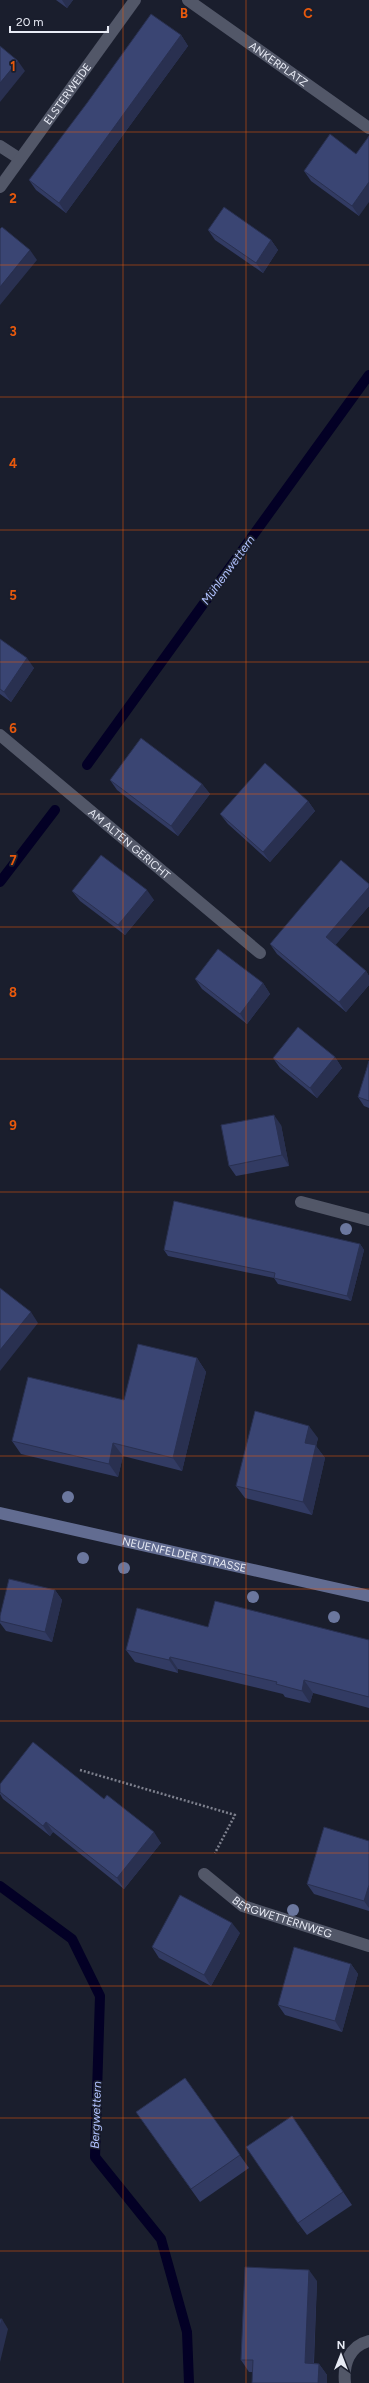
<svg xmlns="http://www.w3.org/2000/svg" width="369" height="2383" viewBox="0 0 369 2383" font-family="Figtree,sans-serif">
	<style>
		.lines { fill: none; stroke-linecap: round; stroke-linejoin: round }
		.stream { stroke: #030025; stroke-width: 10 }
		.path { stroke: #7e818e; stroke-width: 2.5; stroke-dasharray: 2 2; stroke-linecap: butt }
		.lane { stroke: #525768; stroke-width: 12 }
		.street { stroke: #525768; stroke-width: 12 }
		.secondary { stroke: #626c91; stroke-width: 12 }
		.tree { fill: #6b779e }
		.wall { fill: #323b63 }
		.shaded-wall { fill: #293050 }
		.building { fill: #3a4573; stroke: #293050 }
		.grid { fill: none; stroke: #e8590c; stroke-width: 1; stroke-opacity: 0.55 }
		.labels { text-anchor: middle; dominant-baseline: central; stroke-width: 3.5; stroke-linejoin: round; paint-order: stroke }
		.street-label { font-size: 11px; fill: #e8ebf5; stroke: #1a1e2d }
		.water-label { font-size: 12px; font-style: italic; fill: #b0c1fe; stroke: #1a1e2d }
		.grid-label { font-size: 13px; text-anchor: middle; font-weight: bold; fill: #e8590c; stroke: #1a1e2d; stroke-width: 3.5; stroke-linejoin: round; paint-order: stroke }
	</style>
	<rect width="100%" height="100%" fill="#1a1e2d"/>
	<g class="lines">
		<path class="stream" d="M87,765L369,375
			M0,882L55,810
			M0,1886L72,1939L100,1996L95,2157L161,2239L187,2332L189,2383"/>
		<path class="path" d="M80,1770L235,1815L215,1853"/>
		<path class="lane" d="M0,146L20,159"/>
		<g class="street">
			<path id="s1" d="M188,0L369,128"/>
			<path id="s2" d="M0,187L135,0"/>
			<path id="s3" d="M0,735L260,953"/>
			<path d="M301,1202L369,1220"/>
			<path id="s4" d="M204,1874L243,1906L369,1946"/>
			<path d="M345,2383C343,2365 349,2346 369,2341"/>
		</g>
		<path class="secondary" id="s5" d="M0,1513L369,1596"/>
	</g>
	<g class="tree">
		<circle cx="346" cy="1229" r="6"/>
		<circle cx="68" cy="1497" r="6"/>
		<circle cx="83" cy="1558" r="6"/>
		<circle cx="124" cy="1568" r="6"/>
		<circle cx="253" cy="1597" r="6"/>
		<circle cx="334" cy="1617" r="6"/>
		<circle cx="293" cy="1910" r="6"/>
	</g>
	<path class="wall" d="M56,0H73L67,8Z
		M181,35L188,46L66,213L36,190L29,180Z
		M356,154L359,216L311,181L304,171Z
		M208,230L271,240L278,250L263,273L215,240Z
		M0,639L34,668L11,702L0,694Z
		M110,780L202,784L210,794L178,836L117,790Z
		M308,801L315,811L270,862L228,824L220,814Z
		M369,884V906L335,945L366,971L369,976V985L346,1012L277,954L270,944Z
		M72,891L154,900L125,935L80,901Z
		M195,979L263,983L270,994L247,1024L202,989Z
		M335,1057L342,1068L317,1098L280,1068L273,1058Z
		M369,1061V1108L364,1106L358,1097Z
		M281,1125L289,1166L236,1176L229,1166Z
		M360,1244L364,1250L351,1301L278,1284L274,1278L168,1256L164,1250Z
		M197,1358L206,1372L182,1471L123,1456L118,1477L21,1454L12,1441L124,1400Z
		M318,1438L316,1446L325,1458L312,1515L245,1498L236,1486Z
		M55,1590L62,1600L52,1642L6,1631L0,1623V1616Z
		M208,1627L369,1640V1708L313,1693L310,1703L285,1697L283,1694L178,1669V1673L135,1662L126,1650Z
		M0,1784L104,1799L161,1843L124,1889L53,1832L50,1836L3,1799L0,1794Z
		M369,1841V1911L314,1894L307,1884Z
		M240,1933L211,1986L159,1958L152,1947Z
		M351,1964L358,1974L342,2032L285,2015L278,2005Z
		M185,2078L249,2168L200,2202L136,2112Z
		M292,2116L352,2205L307,2235L298,2223Z
		M317,2281L314,2363L319,2364L327,2375L249,2372L241,2360Z"/>
	<path class="shaded-wall" d="M62,0H73L67,8Z
		M181,35L188,46L66,213L59,203Z
		M18,61L25,71L0,102V83Z
		M369,182V202L359,216L352,206Z
		M271,240L278,250L263,273L256,263Z
		M30,250L37,260L0,305V287Z
		M27,658L34,668L11,702L4,692Z
		M202,784L210,794L178,836L171,826Z
		M308,801L315,811L270,862L263,852Z
		M369,887V906L333,948L326,937Z
		M147,890L154,900L125,935L118,925Z
		M366,971L369,976V985L346,1012L339,1002Z
		M263,983L270,994L247,1024L240,1014Z
		M335,1057L342,1068L317,1098L310,1088Z
		M274,1115L281,1125L289,1166L282,1155Z
		M360,1244L364,1250L351,1301L347,1296Z
		M31,1312L38,1323L0,1371V1350Z
		M197,1358L206,1372L182,1471L173,1458Z
		M309,1426L318,1438L316,1446L325,1458L312,1515L303,1502L305,1443Z
		M113,1443L123,1456L118,1477L109,1464Z
		M55,1590L62,1600L52,1642L45,1632Z
		M170,1657L178,1669V1673L169,1660Z
		M304,1680L313,1693L310,1703L302,1691Z
		M46,1822L53,1832L50,1836L43,1826Z
		M154,1832L161,1843L124,1889L117,1878Z
		M369,1885V1908L364,1901Z
		M232,1923L240,1933L211,1986L204,1975Z
		M351,1964L358,1974L342,2032L335,2021Z
		M309,2270L317,2281L313,2374L305,2363Z
		M2,2319L8,2329L0,2362V2326Z
		M319,2364L327,2375V2383H318Z"/>
	<path class="building" d="M151,14L181,35L59,203L29,180L87,103Z
		M0,46L18,61L0,83Z
		M330,134L356,154L369,136V182L352,206L304,171Z
		M224,207L271,240L256,263L208,230Z
		M2,227L30,250L0,287V229Z
		M0,639L27,658L4,692L0,689Z
		M141,738L202,784L171,826L110,780Z
		M265,763L308,801L263,852L220,814Z
		M101,855L147,890L118,925L72,891Z
		M341,860L369,884V887L326,937L366,971L339,1002L270,944Z
		M218,949L263,983L240,1014L195,979Z
		M298,1027L335,1057L310,1088L273,1058Z
		M369,1061V1101L358,1097Z
		M274,1115L282,1155L229,1166L221,1125Z
		M174,1201L360,1244L347,1296L274,1278L275,1273L164,1250Z
		M0,1288L31,1312L0,1350Z
		M138,1344L197,1358L173,1458L113,1443L109,1464L12,1441L28,1377L124,1400Z
		M255,1411L309,1426L305,1443L316,1445L303,1502L236,1486Z
		M9,1579L55,1590L45,1632L0,1621V1616Z
		M215,1601L369,1640V1697L304,1680L302,1691L276,1684L277,1682L170,1657L169,1660L126,1650L137,1608L208,1627Z
		M33,1742L104,1799L107,1795L154,1832L117,1878L46,1822L43,1826L0,1792V1784Z
		M324,1827L369,1841V1885L364,1901L307,1884Z
		M180,1895L232,1923L204,1975L152,1947Z
		M294,1947L351,1964L335,2021L278,2005Z
		M185,2078L240,2155L191,2189L136,2112Z
		M292,2116L343,2192L298,2223L246,2147Z
		M245,2267L309,2270L305,2363L319,2364L318,2383H252L253,2360H241Z
		M0,2319H2L0,2326Z"/>
	<path class="grid" d="M123,0V2383M246,0V2383M0,132H369M0,265H369M0,397H369M0,530H369M0,662H369M0,794H369M0,927H369M0,1059H369M0,1192H369M0,1324H369M0,1456H369M0,1589H369M0,1721H369M0,1853H369M0,1986H369M0,2118H369M0,2251H369"/>
	<g class="labels">
		<g class="street-label">
			<text stroke="none"><textPath href="#s1" startOffset="111">ANKERPLATZ</textPath></text>
			<text stroke="none"><textPath href="#s2" startOffset="115">ELSTERWEIDE</textPath></text>
			<text stroke="none"><textPath href="#s3" startOffset="169">AM ALTEN GERICHT</textPath></text>
			<text stroke="none"><textPath href="#s5" startOffset="189">NEUENFELDER STRASSE</textPath></text>
			<text stroke="none"><textPath href="#s4" startOffset="91">BERGWETTERNWEG</textPath></text>
		</g>
		<g class="water-label">
			<text transform="translate(228 570) rotate(-54)">Mühlenwettern</text>
			<text transform="translate(96 2115) rotate(-88)">Bergwettern</text>
		</g>
	</g>
	<g class="grid-label">
		<text x="184" y="18">B</text>
		<text x="308" y="18">C</text>
		<text x="13" y="71">1</text>
		<text x="13" y="203">2</text>
		<text x="13" y="336">3</text>
		<text x="13" y="468">4</text>
		<text x="13" y="600">5</text>
		<text x="13" y="733">6</text>
		<text x="13" y="865">7</text>
		<text x="13" y="997">8</text>
		<text x="13" y="1130">9</text>
	</g>
	<g transform="translate(341 2355)" stroke="#1a1e2d" stroke-width="3" paint-order="stroke">
	<path d="M0-3L7 15L0 10L-7 15Z" fill="#e8ebf5"/>
	<text y="-6" font-size="11" font-weight="bold" text-anchor="middle" fill="#e8ebf5">N</text>
	</g>
	<path d="M10 26v6h98v-6" fill="none" stroke="#e8ebf5" stroke-width="2"/>
	<text x="16" y="26" font-size="12" fill="#e8ebf5" stroke="#1a1e2d" stroke-width="3" paint-order="stroke">20 m</text>
</svg>
